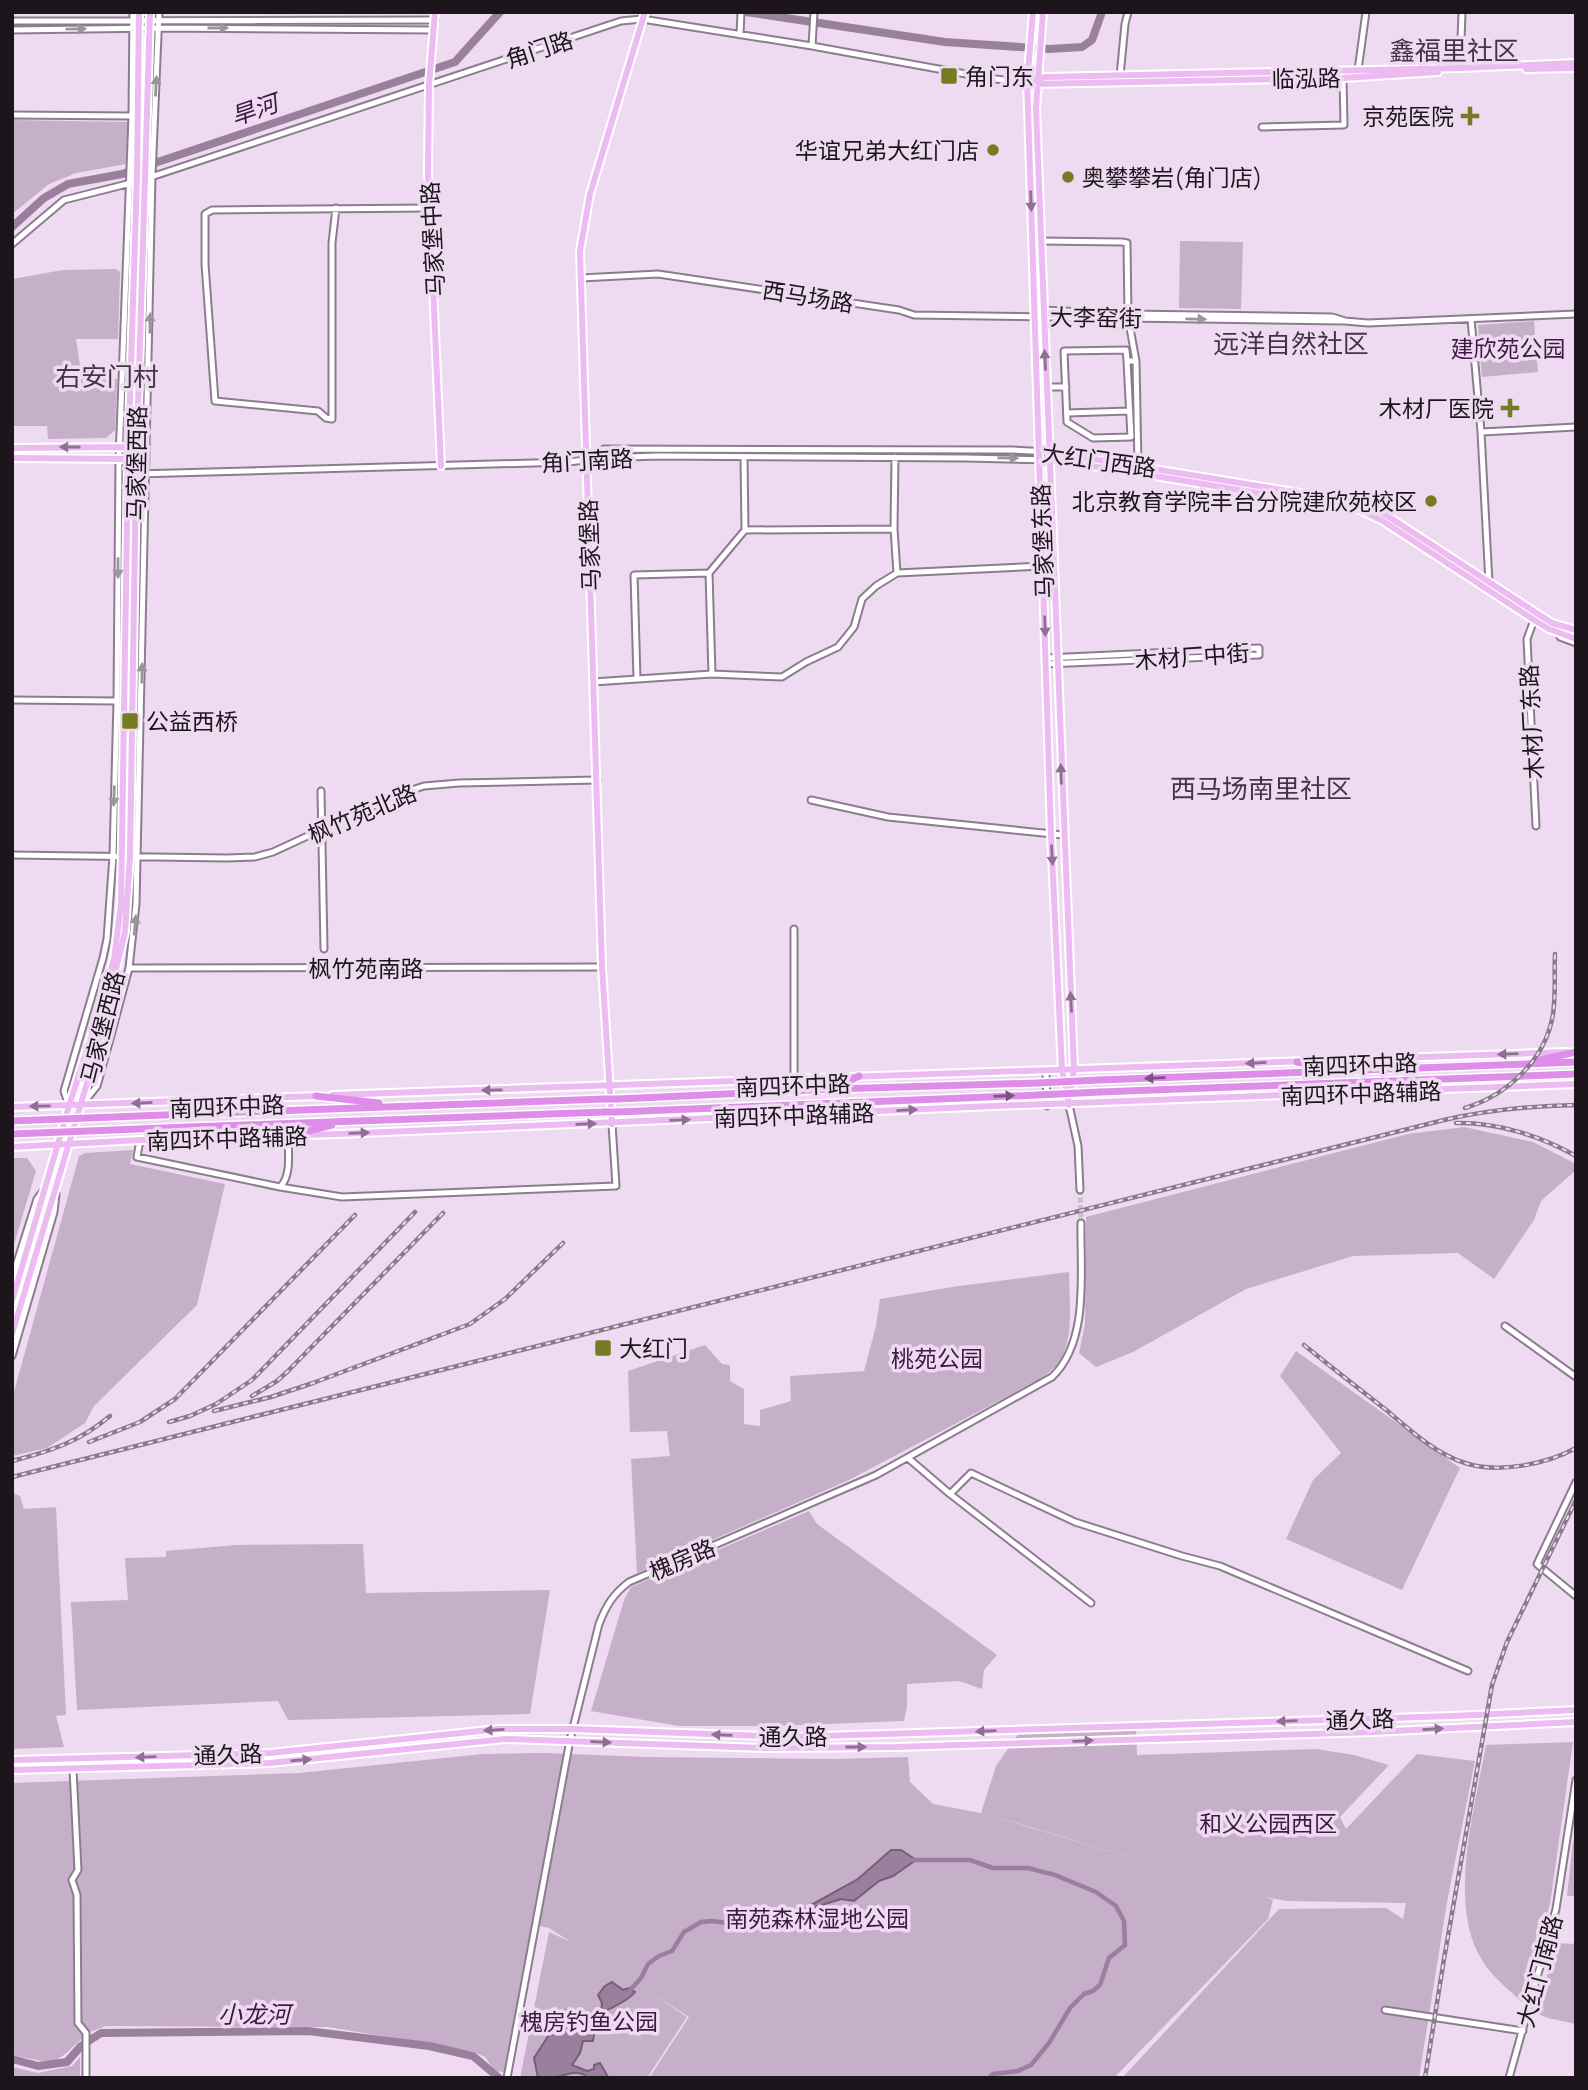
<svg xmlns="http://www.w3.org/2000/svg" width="1588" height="2090" viewBox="0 0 1588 2090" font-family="Manrope,'Noto Sans SC',sans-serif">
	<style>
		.green { fill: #c6afc9; fill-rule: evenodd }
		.water { fill: #9a809d; stroke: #746076; stroke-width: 2 }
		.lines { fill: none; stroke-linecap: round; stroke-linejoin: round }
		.canal { stroke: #9a809d; stroke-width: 4.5 }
		.river { stroke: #9a809d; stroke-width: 8 }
		.minor-tunnel { stroke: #cebdd1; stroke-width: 5; stroke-dasharray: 5 2.5; stroke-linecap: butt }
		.minor-casing { stroke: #8d7c90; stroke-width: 9 }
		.major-casing { stroke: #fff; stroke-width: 10 }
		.highway-casing { stroke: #fff; stroke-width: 10 }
		.minor { stroke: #fff; stroke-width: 5 }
		.major { stroke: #ebbbf2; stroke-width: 6 }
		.highway { stroke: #de8de9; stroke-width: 7 }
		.rail-casing { stroke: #887b8a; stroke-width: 4.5 }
		.rail { stroke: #eedbf1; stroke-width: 2; stroke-dasharray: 5; stroke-linecap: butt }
		.highway-bridge-casing { stroke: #fff; stroke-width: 10; stroke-linecap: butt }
		.highway-bridge { stroke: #de8de9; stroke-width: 7 }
		.oneway { fill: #999699 }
		.oneway2 { fill: #8e7092 }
		.oneway3 { fill: #7d5182 }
		.poi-dot { fill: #757a23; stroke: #eedbf1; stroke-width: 2.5 }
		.labels { text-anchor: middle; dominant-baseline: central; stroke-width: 7; stroke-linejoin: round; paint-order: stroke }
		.street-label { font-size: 23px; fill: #1c151c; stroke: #eedbf1 }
		.poi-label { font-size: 23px; fill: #1c151c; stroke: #eedbf1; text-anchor: start }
		.park-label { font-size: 23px; fill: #3d1a42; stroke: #eedbf1 }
		.water-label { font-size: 24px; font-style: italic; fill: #3c1941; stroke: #eedbf1 }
		.quarter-label { font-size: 26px; fill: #443546; stroke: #eedbf1 }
	</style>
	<rect width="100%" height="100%" fill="#eedbf1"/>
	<path class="green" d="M12,120L129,122L126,164L76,173L49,184L12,214Z
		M1180,241L1243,242L1241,309L1179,308Z
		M116,269L120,272L118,339H76L82,379H117L115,430L106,438L48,439L47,426H14L12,439V279L63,270Z
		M1534,321L1538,372L1482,377L1478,325Z
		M1464,1127L1533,1142L1576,1164V1170L1541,1201L1534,1220L1494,1279L1458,1253L1353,1256L1246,1289L1133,1352L1096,1367L1079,1353L1085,1324L1086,1217L1408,1134Z
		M133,1150L130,1164L225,1184L197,1305L94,1406L85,1423L47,1448L12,1456V1399L79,1156L85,1153Z
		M12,1158H27L36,1171L12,1251Z
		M1069,1272C1069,1298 1074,1332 1062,1357C1058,1366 1049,1372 1042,1378L849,1480L637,1573L631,1459L670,1456L667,1431L630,1432L628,1371L705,1345L722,1364L730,1365V1381L744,1389V1424L760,1426V1410L791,1401L790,1376L864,1371L876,1326L880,1299L959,1286Z
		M1296,1351L1460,1468L1402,1590L1286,1539L1313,1480L1341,1453L1280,1376Z
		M13,1493L20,1496L24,1509L56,1507L66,1715L56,1716L64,1747L12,1749Z
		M809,1511L817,1524L997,1655L984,1670L982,1689L959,1681L907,1684V1706L904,1721L774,1726H679L591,1711L624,1600L631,1587Z
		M363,1544L366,1593L550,1590L530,1714L288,1720L278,1701L77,1710L71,1602L128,1600L125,1558L166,1557V1551L237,1545Z
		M1136,1729L1137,1755L1316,1749L1354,1755L1389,1765L1340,1817L1346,1829L1417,1754L1475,1761L1447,1902L1419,2078H1122L1279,1909L1386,1908L1403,1919L1406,1903L1287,1901L1265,1897L1273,1900L1268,1919L1114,2078H649L689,2017L650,1992L687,2017L647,2078H520L549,1932L571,1942L549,1928L535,1925L505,2072L495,2071L485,2057L472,2051L328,2027L106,2026L89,2032L64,2055L54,2061H42L12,2055V1783L299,1773L483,1754L544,1753L648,1757L836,1759L908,1757L910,1782L933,1804L981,1813L996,1766L1019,1733ZM999,1818H1000L1198,1878Z
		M1573,1742L1550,1904L1522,2002C1508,1989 1492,1977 1482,1960C1447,1906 1475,1805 1486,1745Z
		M1573,1841H1576V1896H1567Z
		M1555,1943L1576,1944V2024L1548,2018L1538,2014Z
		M80,2057V2078H12V2067L38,2073L72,2066Z"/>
	<path class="water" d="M891,1850H901L913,1858V1862L893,1876L879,1881L854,1901L841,1899L812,1908L811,1905L858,1879Z
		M612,1982L623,1990L629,1988L635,1992C624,2006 604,2007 598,2019C595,2025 594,2034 593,2041H583L580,2053L572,2065L587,2071L594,2069V2065L600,2063L608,2077L611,2078H588C578,2068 568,2075 556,2077C550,2079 544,2078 538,2078L534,2058L565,2010L578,2016L601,2011L602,2003L598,1995L605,1986Z"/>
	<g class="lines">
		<path class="canal" d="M913,1860H970L993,1868H1028L1055,1875L1096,1892L1116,1906L1124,1921L1125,1945L1109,1958L1100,1985L1093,1991L1084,1994L1070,2008L1049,2043L1031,2065L1018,2071L993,2074L989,2078
			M631,1989L641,1978L648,1964L659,1956L672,1951L684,1932L701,1922L712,1921L735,1924L749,1922L771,1915H790L811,1907"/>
		<path class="river" d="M746,12L945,42L1050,49L1082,47L1092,40L1102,12
			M12,227L44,198L68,184L122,174L455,62L500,12
			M12,2059L38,2066L67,2062L81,2046L101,2033L308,2031L429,2046L473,2056L499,2078"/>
		<path class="minor-tunnel" d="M1080,1190L1081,1223"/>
		<defs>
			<path id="minor" d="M12,21L435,20
				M12,30L159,28L434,30
				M740,35L741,12
				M812,46L814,12
				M1460,68L1462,12
				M1358,70L1366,12
				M1120,76L1125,24L1128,12
				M12,115L132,116
				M1262,127L1344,125L1343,78
				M145,179L621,21L642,19L812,46L988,78L1027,83
				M336,208L332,243V419L326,418L318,411L215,401L205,264V214L212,210L429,208
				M1040,241L1122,242L1127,243L1128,317L1136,361L1138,466
				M12,244L64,200L131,183
				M581,278L658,274L899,310L914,315L1345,321L1332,317L1128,314L1042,310L1034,316
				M1471,319L1481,432L1489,583
				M1345,321L1368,323L1576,314
				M1127,361L1131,437L1093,438L1067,422L1064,351L1126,350L1127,361H1136
				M1046,387H1066
				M1067,413L1129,411
				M1481,432L1576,427
				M589,457L604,449L1013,450L1050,452
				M895,457L894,529L897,573
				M136,474L568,462L602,458L657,456L966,458L1051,460
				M745,530L894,529
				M709,573L712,674
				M1534,620L1527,639L1536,826
				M1559,633L1560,637L1576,643
				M1046,658L1259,648V655L1046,664
				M637,679L634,575L709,573L745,530L744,457
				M593,682L712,674L782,677L806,662L838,647L854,627L862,599L876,586L897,573L1043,566
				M12,700L117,701
				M321,791L324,949
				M811,800L888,817L1063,835
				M12,855L227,858L255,857L273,852L394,796L424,786L459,783L597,780
				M129,968L602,967
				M1046,1071L1047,1106
				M794,1078V929
				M1069,1105L1078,1146L1080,1190
				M69,1106L64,1091L103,958L107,939L113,856L117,701L119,459L132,116L133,12
				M81,1106L97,1086L110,1039L129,968L136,904L152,176L159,12
				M140,1140L137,1157L280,1187C292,1176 288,1151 288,1136
				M280,1187L342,1197L616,1186L612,1124
				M12,1278L37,1199L44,1190
				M1505,1326L1576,1377
				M12,1356L54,1212L56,1194
				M908,1458L950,1494L1091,1603
				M1576,1482L1537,1564L1576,1596
				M950,1494L971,1473L1075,1522L1182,1556L1220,1566L1468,1671
				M73,1769L78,1870L72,1880L77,1895L78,2023L86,2033V2078
				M1385,2010L1523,2031
				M507,2078L570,1740L599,1624C606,1606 613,1594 629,1582L876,1475L1052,1377C1090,1341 1080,1271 1081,1223
				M1509,2078L1556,1909L1576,1780"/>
			<path id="major" d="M435,12L429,85L428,172L441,466
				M1033,12L1027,83L1028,108L1051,834L1062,1070L1069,1105
				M1043,12L1036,108L1074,1070L1070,1096
				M1526,69L1576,68
				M1035,79L1046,77L1460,68L1576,63
				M1033,84L1343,78L1438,72
				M12,448L128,447
				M1050,452L1362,503L1386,515L1538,614L1552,623L1576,630
				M12,458L128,459
				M1051,460L1137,473L1360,510L1383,521L1534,620L1549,629L1576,639
				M332,1095L1567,1052
				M12,1107L318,1096
				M612,1124L602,967L580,251L590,194L645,12
				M12,1147L140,1140L338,1134L994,1106L1576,1084
				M12,1301L69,1106L98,1015L114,959L121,904L128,459L137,177L139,12
				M12,1334L93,1063L125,932L130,856L136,474L150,12
				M12,1760L270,1753L499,1729H573L790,1737L1453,1716L1576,1710
				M12,1770L270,1763L505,1739L764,1748L896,1747L1373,1732L1576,1722"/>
			<path id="highway" d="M1535,1061L1576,1052
				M1297,1062L1333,1069
				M1099,1080L1576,1062
				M837,1087L859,1076
				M1100,1092L1576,1074
				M1372,1093L1396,1087L1412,1086
				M316,1096L379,1103
				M617,1099L834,1089L1038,1083
				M617,1112L1038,1095
				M189,1114L604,1099
				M804,1115L844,1105
				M189,1127L605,1112
				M288,1136L332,1125"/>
		</defs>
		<use href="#minor" class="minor-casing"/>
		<use href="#major" class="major-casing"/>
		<use href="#highway" class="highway-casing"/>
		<use href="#minor" class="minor"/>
		<use href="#major" class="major"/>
		<use href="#highway" class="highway"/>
		<defs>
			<path id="rail" d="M1465,1108C1508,1095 1546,1059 1553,1014C1556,994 1554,974 1555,954
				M1456,1123C1497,1122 1540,1136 1576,1156
				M1304,1345C1331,1367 1358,1388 1385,1409C1409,1429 1434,1453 1465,1463C1498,1474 1547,1464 1576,1448
				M252,1396L277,1381L288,1371L443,1213
				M214,1411L271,1397L313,1383L470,1324L505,1299L563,1243
				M169,1422L190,1416L216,1404L252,1380L415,1212
				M89,1442L140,1422L175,1399L355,1215
				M12,1461C51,1451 79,1442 110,1416
				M12,1477L1444,1120C1487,1110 1531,1106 1576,1105
				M1425,2078L1444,1959L1492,1685L1507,1642L1576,1500"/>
		</defs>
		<use href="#rail" class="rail-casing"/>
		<use href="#rail" class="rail"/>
		<defs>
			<path id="highway-bridge" d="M1038,1083L1099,1080
				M1038,1095L1100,1092
				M604,1099H617
				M605,1112H617
				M12,1121L189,1114
				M12,1134L189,1127"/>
		</defs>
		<use href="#highway-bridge" class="highway-bridge-casing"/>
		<use href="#highway-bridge" class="highway-bridge"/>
	</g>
	<defs><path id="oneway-solid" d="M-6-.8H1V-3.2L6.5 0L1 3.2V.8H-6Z" transform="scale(1.75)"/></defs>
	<g class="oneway">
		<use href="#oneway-solid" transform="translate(218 28)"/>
		<use href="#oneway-solid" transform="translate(76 29) rotate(-1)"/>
		<use href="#oneway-solid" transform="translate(156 86) rotate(-87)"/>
		<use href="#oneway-solid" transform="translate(1196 319) rotate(1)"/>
		<use href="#oneway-solid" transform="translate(150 323) rotate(-89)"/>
		<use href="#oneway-solid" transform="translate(1008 458) rotate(1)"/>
		<use href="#oneway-solid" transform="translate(118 568) rotate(90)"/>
		<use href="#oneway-solid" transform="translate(142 673) rotate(-89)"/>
		<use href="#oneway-solid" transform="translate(114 796) rotate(92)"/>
		<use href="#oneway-solid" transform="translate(135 925) rotate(-85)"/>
	</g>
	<g class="oneway2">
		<use href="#oneway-solid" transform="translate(1031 201) rotate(88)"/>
		<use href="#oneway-solid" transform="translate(1045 360) rotate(-93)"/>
		<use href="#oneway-solid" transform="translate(70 447) rotate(180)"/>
		<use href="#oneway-solid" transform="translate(1045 626) rotate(88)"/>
		<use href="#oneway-solid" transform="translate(1061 774) rotate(-92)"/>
		<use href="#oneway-solid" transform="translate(1052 855) rotate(87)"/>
		<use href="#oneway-solid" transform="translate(1071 1002) rotate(-93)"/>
		<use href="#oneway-solid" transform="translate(1508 1054) rotate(178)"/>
		<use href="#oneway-solid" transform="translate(1256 1063) rotate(177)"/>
		<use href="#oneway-solid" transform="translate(492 1090) rotate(179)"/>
		<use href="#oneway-solid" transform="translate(142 1103) rotate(177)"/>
		<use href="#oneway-solid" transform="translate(40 1106) rotate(179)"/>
		<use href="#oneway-solid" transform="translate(907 1110) rotate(-3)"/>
		<use href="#oneway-solid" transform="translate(680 1120) rotate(-2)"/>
		<use href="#oneway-solid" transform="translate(586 1124) rotate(-2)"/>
		<use href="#oneway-solid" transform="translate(359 1133) rotate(-2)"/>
		<use href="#oneway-solid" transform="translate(1287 1721) rotate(178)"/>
		<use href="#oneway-solid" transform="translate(1433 1729) rotate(-3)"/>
		<use href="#oneway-solid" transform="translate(494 1730) rotate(177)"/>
		<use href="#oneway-solid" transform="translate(986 1731) rotate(178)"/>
		<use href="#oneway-solid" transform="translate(722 1735) rotate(-178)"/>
		<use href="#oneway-solid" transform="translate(1083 1741) rotate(-2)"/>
		<use href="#oneway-solid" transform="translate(601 1742) rotate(2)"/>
		<use href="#oneway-solid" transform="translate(856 1747)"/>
		<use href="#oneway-solid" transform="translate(146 1757) rotate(178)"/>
		<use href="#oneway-solid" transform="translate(301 1760) rotate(-5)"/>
	</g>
	<g class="oneway3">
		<use href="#oneway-solid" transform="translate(1155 1078) rotate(178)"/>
		<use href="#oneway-solid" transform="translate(1004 1096) rotate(-2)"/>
	</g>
	<g class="poi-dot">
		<rect x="940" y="67" width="18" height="18" rx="3.5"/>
		<path d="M1466.5 105.5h7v7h7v7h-7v7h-7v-7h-7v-7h7z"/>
		<circle cx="993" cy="150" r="7"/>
		<circle cx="1068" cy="177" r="7"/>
		<path d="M1506.5 397.5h7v7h7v7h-7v7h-7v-7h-7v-7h7z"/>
		<circle cx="1431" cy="501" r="7"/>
		<rect x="121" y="712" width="18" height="18" rx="3.5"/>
		<rect x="594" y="1339" width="18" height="18" rx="3.5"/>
	</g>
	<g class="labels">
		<g class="street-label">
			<text transform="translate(539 49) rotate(-18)">角门路</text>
			<text transform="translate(1306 78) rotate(-1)">临泓路</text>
			<text transform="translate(432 239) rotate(-93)">马家堡中路</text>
			<text transform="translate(808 296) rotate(9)">西马场路</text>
			<text transform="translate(1096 317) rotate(1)">大李窑街</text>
			<text transform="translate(587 460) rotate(-3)">角门南路</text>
			<text transform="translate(1099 460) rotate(8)">大红门西路</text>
			<text transform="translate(136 463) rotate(-89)">马家堡西路</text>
			<text transform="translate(1042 541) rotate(-92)">马家堡东路</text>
			<text transform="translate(589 545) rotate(-92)">马家堡路</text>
			<text transform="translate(1192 656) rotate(-4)">木材厂中街</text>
			<text transform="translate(1531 722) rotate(-93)">木材厂东路</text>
			<text transform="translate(362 813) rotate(-23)">枫竹苑北路</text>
			<text x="366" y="968">枫竹苑南路</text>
			<text transform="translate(102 1027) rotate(-76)">马家堡西路</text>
			<text transform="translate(1360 1064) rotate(-2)">南四环中路</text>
			<text transform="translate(793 1085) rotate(-2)">南四环中路</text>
			<text transform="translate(1361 1093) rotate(-2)">南四环中路辅路</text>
			<text transform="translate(227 1106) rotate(-2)">南四环中路</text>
			<text transform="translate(794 1115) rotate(-2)">南四环中路辅路</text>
			<text transform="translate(227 1138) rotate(-2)">南四环中路辅路</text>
			<text transform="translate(682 1559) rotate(-23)">槐房路</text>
			<text transform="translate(1360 1719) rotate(-2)">通久路</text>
			<text x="793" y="1736">通久路</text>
			<text transform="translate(228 1754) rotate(-2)">通久路</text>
			<text transform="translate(1539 1971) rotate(-75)">大红门南路</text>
		</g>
		<g class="poi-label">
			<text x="965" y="76">角门东</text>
			<text x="1454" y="116" text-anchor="end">京苑医院</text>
			<text x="979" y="150" text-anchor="end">华谊兄弟大红门店</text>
			<text x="1082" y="177">奥攀攀岩(角门店)</text>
			<text x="1494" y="408" text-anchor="end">木材厂医院</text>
			<text x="1417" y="501" text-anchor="end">北京教育学院丰台分院建欣苑校区</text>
			<text x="146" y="721">公益西桥</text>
			<text x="619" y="1348">大红门</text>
		</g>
		<g class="park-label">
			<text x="1508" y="348">建欣苑公园</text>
			<text x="937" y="1358">桃苑公园</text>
			<text x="1268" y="1823">和义公园西区</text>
			<text x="817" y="1918">南苑森林湿地公园</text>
			<text x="589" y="2021">槐房钓鱼公园</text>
		</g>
		<g class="water-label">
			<text transform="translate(254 109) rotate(-19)">旱河</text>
			<text x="254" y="2013">小龙河</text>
		</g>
		<g class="quarter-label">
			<text x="1454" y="50">鑫福里社区</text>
			<text x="1291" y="343">远洋自然社区</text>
			<text x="107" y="376">右安门村</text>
			<text x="1261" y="788">西马场南里社区</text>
		</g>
	</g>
	<rect width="1588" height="2090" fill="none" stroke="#1c151c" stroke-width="28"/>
</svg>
